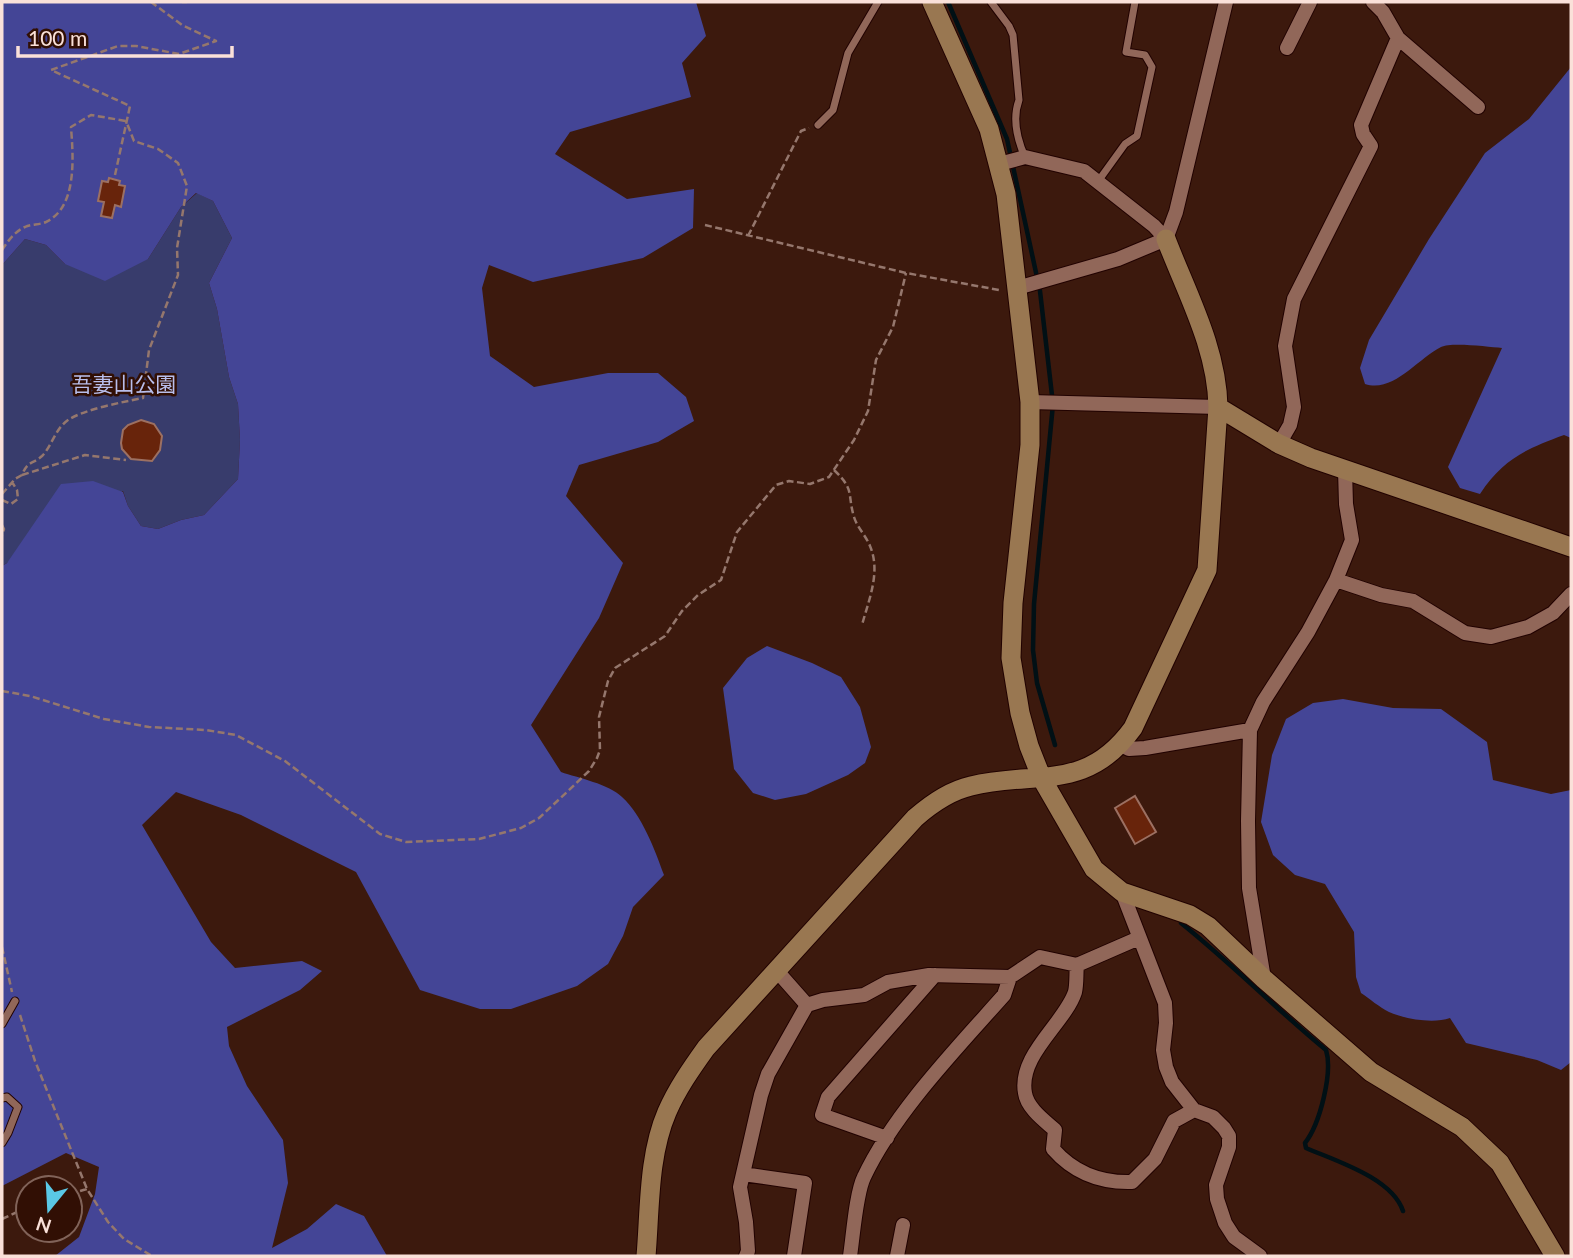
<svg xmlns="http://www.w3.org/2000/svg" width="1573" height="1258" viewBox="0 0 1573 1258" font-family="Lato,'Noto Sans JP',sans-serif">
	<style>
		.green { fill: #383c6c }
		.forest { fill: #444596 }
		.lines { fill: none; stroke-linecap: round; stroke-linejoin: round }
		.stream { stroke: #011015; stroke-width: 4.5 }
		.building { fill: #68240b; stroke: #9c7062; stroke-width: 2 }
		.lane-casing { stroke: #210200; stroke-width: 9 }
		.street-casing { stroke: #210200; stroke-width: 16 }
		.secondary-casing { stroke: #210200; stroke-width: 21 }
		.path { stroke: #95776d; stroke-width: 2.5; stroke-dasharray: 7 3.5; stroke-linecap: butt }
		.lane { stroke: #916759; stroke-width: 7 }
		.street { stroke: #916759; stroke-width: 14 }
		.secondary { stroke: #997751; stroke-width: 19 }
		.labels { text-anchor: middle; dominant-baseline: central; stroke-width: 5; stroke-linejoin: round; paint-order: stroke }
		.park-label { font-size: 21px; fill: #b8beeb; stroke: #310f04 }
	</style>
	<rect width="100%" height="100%" fill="#3c190d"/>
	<path class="green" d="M197,193L213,201L232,238L209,283L217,309L229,377L238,404L240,440L238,479L204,515L181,520L158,529L141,526L128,506L123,491L2,566V265L25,239L46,245L65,264L148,259L181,207Z"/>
	<path class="forest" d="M2,2H696L706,36L682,63L691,97L570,132L555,154L627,199L694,189L693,228L643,258L533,282L489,265L482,288L490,356L534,387L608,373H658L686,397L694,421L658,442L579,465L566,496L623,563L599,618L531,725L561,772C578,778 609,784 622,797C642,815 655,850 664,875L633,907L623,936L608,964L577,986L511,1009H480L420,990L356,872L241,815L176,792L142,825L211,942L235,968L302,961L322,971L300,990L227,1027L229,1046L247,1086L283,1140L288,1183L272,1248L307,1229L336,1204L364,1216L387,1256H55L79,1237L95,1194L99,1167L66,1153L2,1186V566L7,563L61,484L93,481L123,492L128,506L141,526L158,529L181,520L204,515L238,479L240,440L238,404L229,377L217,309L209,283L232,238L213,201L196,193L181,207L148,259L105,281L65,264L46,245L25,239L2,265Z
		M1571,67V438L1564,435C1526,449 1503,459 1480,494L1460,488L1448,467L1502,348C1489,347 1452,342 1441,347C1417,359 1394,393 1365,384L1360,368L1369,340L1429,239L1485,153L1529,119Z
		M767,646L812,663L841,677L860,707L871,747L865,763L848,775L806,794L775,800L753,793L734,769L723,688L747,658Z
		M1343,699L1393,708L1441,709L1487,742L1493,780L1551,794L1571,790V1062L1561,1070L1537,1060L1466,1043L1450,1018C1433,1024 1405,1019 1389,1012C1379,1007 1370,999 1361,993L1356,977L1354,932L1325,884L1295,875L1273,855L1261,822L1272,755L1286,719L1313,703Z"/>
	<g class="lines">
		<path class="stream" d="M948,2L1007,139L1040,291L1053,404L1034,604L1033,650L1037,683L1055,745
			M1181,923C1231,963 1276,1009 1326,1050C1333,1072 1320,1124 1305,1143L1306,1148C1336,1161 1392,1178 1403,1211"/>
	</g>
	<path class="building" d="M109,178L120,181L119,185L125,186L121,207L115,205L112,218L101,216L104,202L98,201L102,181L108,182Z
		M141,420L154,424L162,436L160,450L152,461L131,459L122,449L121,443L123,430L128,425Z
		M1135,796L1156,832L1135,844L1115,808Z"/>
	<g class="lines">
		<defs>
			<path id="lane" d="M991,2L1009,26L1013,35L1019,100C1012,119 1017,139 1025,157
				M818,125L833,110L848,53L878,2
				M1099,180L1125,144L1137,136L1152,67L1145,55L1126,52L1135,2
				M2,1024L15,1001
				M2,1098L7,1097L18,1107L8,1133L2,1143"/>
			<path id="street" d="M1373,2L1383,12L1398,38L1478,107
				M1287,48L1310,2
				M999,164L1025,157L1084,171L1154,226L1166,239
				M1017,288L1118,259L1166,239L1176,212L1226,2
				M1030,402L1218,407
				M1279,444L1290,425L1294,407L1285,346L1294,299L1371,146L1363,134L1361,125L1398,38
				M1336,580L1381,595L1413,601L1465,633L1491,637L1528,627L1553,613L1571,594
				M1121,745L1129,749L1145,748L1250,730
				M1122,892L1165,1003L1166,1023L1163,1050L1166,1067L1172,1082L1194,1110L1213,1117L1224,1128L1229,1136V1147L1216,1185L1217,1199L1225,1223L1234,1237L1260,1256
				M1077,965C1076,973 1077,984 1075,992C1065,1023 1018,1055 1025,1093C1027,1108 1045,1121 1055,1130L1053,1149C1074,1173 1101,1183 1132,1182L1155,1159L1174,1121L1194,1110
				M777,971L807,1005
				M1264,979L1249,888L1248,821L1250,730L1263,702L1308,632L1336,580L1352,540L1346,504L1345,470
				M887,1138L822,1115L828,1097L935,975
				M743,1174L805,1183L794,1256
				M746,1256L748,1251L746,1222L740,1187L761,1095L768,1074L807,1005L823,1000L864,995L888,982L929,975L1010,977
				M850,1256C853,1237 856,1193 864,1177C894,1113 957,1048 1004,995L1010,977L1040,957L1077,965L1139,938
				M897,1256L903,1225"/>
			<path id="secondary" d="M932,2L989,129L1006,194L1030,402V445L1013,603L1011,658L1020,713L1029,746L1042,779L1094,869L1122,892L1190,915L1208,926L1264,979L1371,1072L1462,1127L1500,1163L1555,1256
				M1166,239C1187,294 1217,348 1218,407
				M646,1256C650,1210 648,1156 667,1112C677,1089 691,1069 706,1048L915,818C931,804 949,791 971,786C1036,770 1086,793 1133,728L1207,570L1218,407L1279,444L1311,458L1571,547"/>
		</defs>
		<use href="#lane" class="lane-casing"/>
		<use href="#street" class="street-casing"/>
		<use href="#secondary" class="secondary-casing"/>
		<path class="path" d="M182,2H187
			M115,175L130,106L51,70L118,46H136L179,54L216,41L182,25L151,2
			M705,225L906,273L999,290
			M748,236L801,131L809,128
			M2,250C8,241 14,232 25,227C31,224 39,225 46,222C78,207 73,155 71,127L91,115L126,121
			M834,470C855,490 847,493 854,517C857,527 866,536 870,546C881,572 869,599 862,625
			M22,475L85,455L126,460
			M2,494L15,479L22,475C28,460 32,465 42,456C52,446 55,429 68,420C85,409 123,402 143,398L149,350L178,275L177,248L187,186L178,163L158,149L134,141L126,121
			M2,500L11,504L18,499L17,490L12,482
			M2,525L4,529L2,535
			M2,691L30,696L104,719L149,727L206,730L236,735L285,761L380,834L406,842L479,839L521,828L539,818L567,792L589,771L597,758L600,750L599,717L608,681L615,668L665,636L682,611L698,595L721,580L737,532L776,485L789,481L810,484L829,477L854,440L868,411L876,360L893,327L906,273
			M2,947L12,992
			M20,1015L35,1061L87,1189L108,1222L124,1239L152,1256
			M70,1194L87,1189
			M2,1219L28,1207"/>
		<use href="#lane" class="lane"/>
		<use href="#street" class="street"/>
		<use href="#secondary" class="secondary"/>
	</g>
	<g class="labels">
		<g class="park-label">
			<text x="124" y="383">吾妻山公園</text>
		</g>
	</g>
	<rect width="1573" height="1258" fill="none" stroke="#fae1d9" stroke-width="7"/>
	<g transform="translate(49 1209) rotate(198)"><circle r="33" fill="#310f04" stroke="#816359" stroke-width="2"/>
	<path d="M0-5L12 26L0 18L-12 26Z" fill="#5ac8e6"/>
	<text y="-10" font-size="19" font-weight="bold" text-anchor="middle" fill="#fae1d9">N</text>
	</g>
	<path d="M18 46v10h214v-10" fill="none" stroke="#fae1d9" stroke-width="3.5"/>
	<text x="28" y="46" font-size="21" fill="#fae1d9" stroke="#310f04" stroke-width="5" paint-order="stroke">100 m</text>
</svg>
